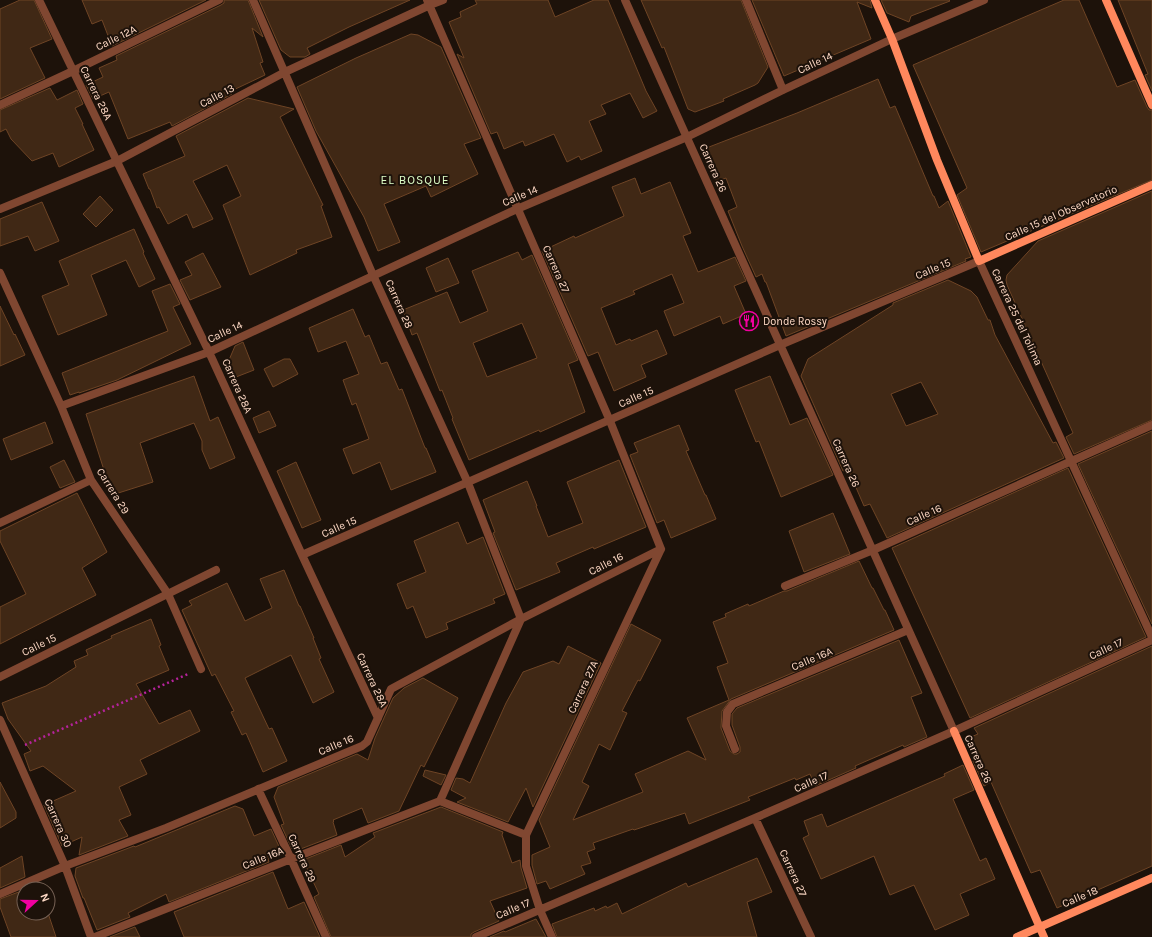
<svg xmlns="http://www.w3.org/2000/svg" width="1152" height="937" viewBox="0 0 1152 937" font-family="Karla,sans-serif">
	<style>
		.building { fill: #402815; stroke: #6e4425; fill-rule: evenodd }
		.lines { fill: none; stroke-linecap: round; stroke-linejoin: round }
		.path { stroke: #b6239c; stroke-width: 2.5; stroke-dasharray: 2 3; stroke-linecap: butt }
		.street { stroke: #804731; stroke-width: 8 }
		.secondary { stroke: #ff885d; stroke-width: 8 }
		.labels { text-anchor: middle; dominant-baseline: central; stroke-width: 4; stroke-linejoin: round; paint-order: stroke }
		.street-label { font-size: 11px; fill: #ffdac6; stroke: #1d120a }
		.poi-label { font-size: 11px; fill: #ffdac6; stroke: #1d120a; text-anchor: start }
		.neighbourhood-label { font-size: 12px; letter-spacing: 1px; fill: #deffc8; stroke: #1d120a }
	</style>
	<rect width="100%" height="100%" fill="#1d120a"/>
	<path class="building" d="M20,0H34L52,39L30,48L45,78L0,99V9Z
		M82,0H206L112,46L102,20L92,24Z
		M224,0H248L263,37L252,28L263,62L260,63L265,75L227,93L232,94L172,126L170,122L128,139L109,92L93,99L86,85L103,77L99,68L117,60L116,56L221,5L224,3Z
		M259,0H410L349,27L307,48L310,54L305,57H290L281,50Z
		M475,0H548L555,17L594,0H608L646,91L657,111L643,118L630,93L601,105L606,114L589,121L602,151L581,160L579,156L567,162L554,134L525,146L523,141L504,149L497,132L491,134L457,54L464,58L449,22L461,17L460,12L477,4Z
		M641,0H741L768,67L758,83L755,85L723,99L724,101L695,112L688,109L664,47L662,48Z
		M752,0H870L872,8L857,2L871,39L784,76Z
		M881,0H949L950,1L911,16L909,22L887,13Z
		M1064,0H1079L1117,87L1135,80L1147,107L1149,110H1152V180L981,252L957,195L967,188L913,65Z
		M1118,0H1152V91L1145,75L1148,74Z
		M411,34L418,35L441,47L481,138L464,144L478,174L431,197L426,186L384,204L400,242L378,251L364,217L316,131L297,87L356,58Z
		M878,79L890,108L895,106L933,196H934L939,208L948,201L971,257L965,259L966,261L786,336L766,282H765L762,274L756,277L742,246L728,211L737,207L726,178L716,182L706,156L709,147L797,113Z
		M50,88L57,100L77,90L83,104L75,108L83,124H82L94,150L59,167L53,153L32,161L11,139L6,129L0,132V110Z
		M248,98L294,109L280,117L323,205L321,206L332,237L296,250L297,253L250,275L223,205L241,196L227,165L193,181L213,219L193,228L187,214L168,224L159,207L157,208L150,189H149L143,174L185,156L176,136Z
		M635,178L641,194L670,182L691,233L683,236L698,272L735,257L746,281L734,286L746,314L723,324L720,316L674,336L664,311L684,303L672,274L633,291L635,294L601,308L616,345L630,339L631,341L657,330L667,354L641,365L646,377L614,391L598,352L588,356L542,251L574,236L575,238L624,216L612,187Z
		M1152,191V420L1074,454L1066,437L1073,433L1007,285L1006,280L1007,275L1038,241Z
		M100,196L113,210L96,227L83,214Z
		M42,202L59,241L35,251L28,236L0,246V219Z
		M134,229L144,252L143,253L155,279L139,287L126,260L91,275L107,315L58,335L42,296L69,285L59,261Z
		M518,252L522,260L532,255L578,360L568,364L585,412L540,432L539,430L469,460L452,419L453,418L442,390L440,391L417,333L412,335L403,310L447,292L460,323L488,311L472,271ZM522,323L537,358L487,377L473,343Z
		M203,253L221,287L190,300L180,280L192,275L185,262Z
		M448,258L459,283L436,292L426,268Z
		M948,280L971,291L977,297L988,320H990L995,335L1053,443L1056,442L1064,458L887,538L870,504L864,506L848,469L843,471L801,376L808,359L893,305V303ZM921,382L938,414L906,426L891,394Z
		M170,284L180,304L173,307L191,344L117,380L79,393V392L70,395L62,373L168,331L152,291Z
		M0,306L14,335L15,334L25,355L0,366Z
		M353,309L365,337L369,335L381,364L387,362L399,390L402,389L425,448H426L436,472L391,490L380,462L353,474L343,449L369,439L356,403L352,405L343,380L359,374L346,341L318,352L309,328Z
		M243,342L254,370L236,377L229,360L235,346Z
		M284,359H290L298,374L273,387L264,369Z
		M194,376L210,421L218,417L235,458L210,469L202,450V441L194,423L140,443L153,482L112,495L86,414Z
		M770,376L790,425L807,418L833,475L781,497L759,441L756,442L735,390Z
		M269,411L276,426L259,433L253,418Z
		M45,422L53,443L11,460L3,439Z
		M679,425L689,450L686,451L705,495H706L716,519L671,538L664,520L657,523L630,455L638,452L634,443Z
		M1152,431V624L1078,464Z
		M64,460L75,482L60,488L50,467Z
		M619,460L646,527L594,549L593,547L556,563L560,572L516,590L493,533L495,532L483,500L527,481L537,506H536L548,537L583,523L567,482Z
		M296,462L321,520L302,528L277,471Z
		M1068,468L1146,637L970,718L892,548Z
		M77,493L107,552L82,568L96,595L0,644V607L26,594L0,541V531Z
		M833,513L850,554L804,572L789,531Z
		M458,522L467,544L483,537L505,594L493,599L495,603L446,623L448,629L426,638L413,606L407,609L397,584L426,572L414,541Z
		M859,561L872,588H873L884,610H885L894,630L731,699L722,711L721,728L730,751L734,754H737L740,752V747L732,725V714L737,708L899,640L922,693L911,697L927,737L904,747L903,745L855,766L856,768L815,786L810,774L796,780L795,778L748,797L750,800L689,824L685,813L634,830L633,829L593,843L595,849L587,852L591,863L581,866L585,874L550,889L546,881L537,884L532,865V855L550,847L539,820L631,624L661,640L640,681L638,680L622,711L627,713L610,750L599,744L582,782L589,786L573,820L643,792L635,774L688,751L706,760L687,718L729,700L717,667L728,663L713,622L726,617L725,614L748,604L749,606L784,591H787Z
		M284,570L299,606H300L314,638H313L321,658L319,659L334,692L313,703L291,655L245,678L269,729L272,728L287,761L263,772L246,733L242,735L231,712L234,711L215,674L212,676L182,610L192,605L189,601L227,583L245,621L272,608L260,579Z
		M151,619L161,645L159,646L169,670L136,684L159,724L190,710L200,731L140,760L147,774L119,787L131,815L119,820L128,836L79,855L82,837L62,846L44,805L76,791L43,766L30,771L24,754L31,751L8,719L2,703L46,686L76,667L74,661L88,655L86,650L112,638L111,636Z
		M568,646L601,663L533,807L526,788L508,822L457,802L466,798L451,790L456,778L463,779L470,783L506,703L523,672L553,661L559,664Z
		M1152,646V866L1057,908L1040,870L1031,873L991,782L984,786L973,761L980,758L971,737L978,734L974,728Z
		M423,678L458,698L424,767L421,765L399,811L368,823L362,808L333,820L334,821L333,822L337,835L298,850L296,847L292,849L281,825L284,824L274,797L278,787L357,754L368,760L375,738L393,698L404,688Z
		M963,765L974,790L953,799L980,861L986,858L995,879L960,894L969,915L935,930L914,885L890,895L874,856L821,879L803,838L809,835L804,821L822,814L827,827L945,776L944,774Z
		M425,770L446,775L441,785L423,776Z
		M0,782L16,812V818L0,828Z
		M235,806L243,809L254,836L271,829L282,853L268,859L269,862L169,902L166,894L128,913L130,917L97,930L84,898H83L75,876L76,868L134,846L135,847Z
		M441,807L503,832L502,835L512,863L520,860L521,868L527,888L490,901L499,921L474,932L471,934V937H331L314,897L319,894L303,860L341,845L345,857L375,837L373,833Z
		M22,856L25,877L0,888V868Z
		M757,858L772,892L747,902L757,937H557L552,924L594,908L595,911L606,906L607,908L617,903L622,914L686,883L688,887Z
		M273,872L288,909L304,902L320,937H184L174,912Z
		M24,890V913H48L56,937H11L0,907V899Z
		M536,919L546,937H490L504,931L505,932Z
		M135,927L140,937H110Z"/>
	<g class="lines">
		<path class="path" d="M25,745L188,674"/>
		<path class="street" d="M39,0L209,352L302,555L378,718
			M253,0L373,275L468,483L521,619
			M427,0L610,421L661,549
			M625,0L954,731
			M746,0L783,90
			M0,105L73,71L219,0
			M0,209L117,161L285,72L430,5L443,0
			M0,273L61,406L91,480L168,594L201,669
			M61,406L209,352L517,209L687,137L783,90L892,39L984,0
			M0,523L91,480
			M302,555L780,345L979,261L1152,637
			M785,586L873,550L1152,425
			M0,677L216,570
			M0,720L65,866L91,937
			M735,749L726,726L727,712L733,704L908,630
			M258,789L291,859L326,937
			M440,801L521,619
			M755,818L811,937
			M0,894L65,866L166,828L362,746L367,742L391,689L521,619L661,549
			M95,937L291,859L440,801L526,835
			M476,937L755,818L954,731L1152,640
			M552,937L540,910L526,866V835L661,549"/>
		<path class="secondary" d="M875,0L892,39L937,160L979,261L1152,185
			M1106,0L1152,105
			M954,731L1044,937
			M1017,937L1152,878"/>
	</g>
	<defs>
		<symbol id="restaurant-ring" viewBox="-11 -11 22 22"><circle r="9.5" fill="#1d120a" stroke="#f100a0" stroke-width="1.5"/><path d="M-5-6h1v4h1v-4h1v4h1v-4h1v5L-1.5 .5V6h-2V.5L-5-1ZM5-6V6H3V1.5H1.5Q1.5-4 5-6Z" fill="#f100a0"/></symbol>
	</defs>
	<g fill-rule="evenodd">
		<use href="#restaurant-ring" x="738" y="310" width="22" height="22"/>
	</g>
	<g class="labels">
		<g class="street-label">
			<text transform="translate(116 38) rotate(-26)">Calle 12A</text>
			<text transform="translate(815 63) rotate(-25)">Calle 14</text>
			<text transform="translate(96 93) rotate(64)">Carrera 28A</text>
			<text transform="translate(217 96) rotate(-28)">Calle 13</text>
			<text transform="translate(713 168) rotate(66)">Carrera 26</text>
			<text transform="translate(520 196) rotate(-23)">Calle 14</text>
			<text transform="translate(1061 213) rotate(-24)">Calle 15 del Observatorio</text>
			<text transform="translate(556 269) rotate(66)">Carrera 27</text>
			<text transform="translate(933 269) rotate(-23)">Calle 15</text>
			<text transform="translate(399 304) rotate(66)">Carrera 28</text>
			<text transform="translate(1017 317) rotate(65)">Carrera 25 del Tolima</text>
			<text transform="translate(225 332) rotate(-25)">Calle 14</text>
			<text transform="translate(237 386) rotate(66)">Carrera 28A</text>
			<text transform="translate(636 397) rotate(-24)">Calle 15</text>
			<text transform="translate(846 463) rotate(66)">Carrera 26</text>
			<text transform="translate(113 491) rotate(58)">Carrera 29</text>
			<text transform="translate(924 515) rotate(-24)">Calle 16</text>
			<text transform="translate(339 527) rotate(-24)">Calle 15</text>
			<text transform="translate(606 564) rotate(-27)">Calle 16</text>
			<text transform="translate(39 645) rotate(-26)">Calle 15</text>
			<text transform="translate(1106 649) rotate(-25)">Calle 17</text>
			<text transform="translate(812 659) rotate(-23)">Calle 16A</text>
			<text transform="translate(372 680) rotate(65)">Carrera 28A</text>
			<text transform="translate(583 687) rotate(-65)">Carrera 27A</text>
			<text transform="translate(336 745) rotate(-23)">Calle 16</text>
			<text transform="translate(978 759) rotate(66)">Carrera 26</text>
			<text transform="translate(811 782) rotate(-24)">Calle 17</text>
			<text transform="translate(58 823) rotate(66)">Carrera 30</text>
			<text transform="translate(263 858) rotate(-22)">Calle 16A</text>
			<text transform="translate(302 858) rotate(65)">Carrera 29</text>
			<text transform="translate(793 873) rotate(65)">Carrera 27</text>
			<text transform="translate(1080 897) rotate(-23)">Calle 18</text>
			<text transform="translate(513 909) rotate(-23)">Calle 17</text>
		</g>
		<g class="poi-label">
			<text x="763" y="321">Donde Rossy</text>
		</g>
		<g class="neighbourhood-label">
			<text x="415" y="180">EL BOSQUE</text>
		</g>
	</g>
	<g transform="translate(36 901) rotate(69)"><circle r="19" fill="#1d120a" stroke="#776255"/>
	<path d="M0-3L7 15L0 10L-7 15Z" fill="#f100a0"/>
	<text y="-6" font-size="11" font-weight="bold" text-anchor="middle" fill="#ffdac6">N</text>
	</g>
</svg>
